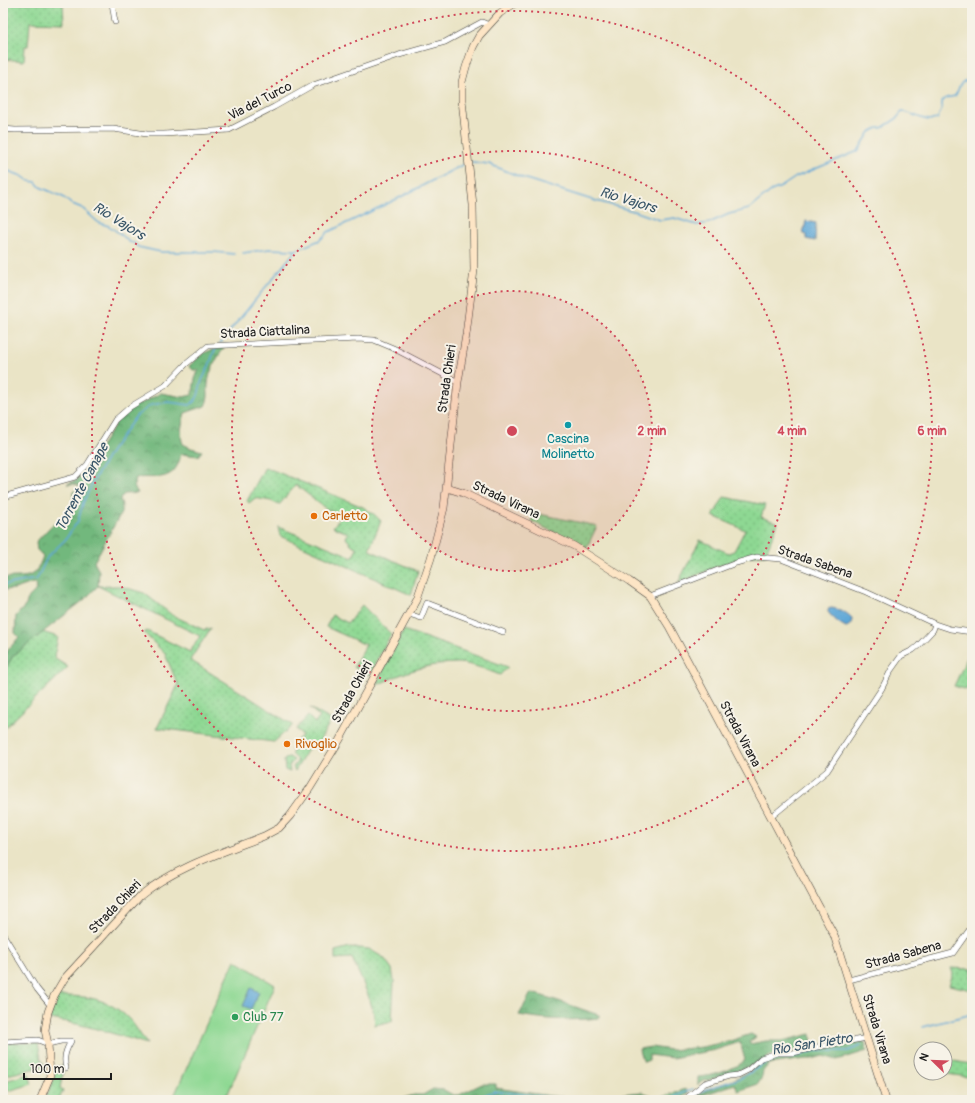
<svg xmlns="http://www.w3.org/2000/svg" width="975" height="1103" viewBox="0 0 975 1103" font-family="Pangolin,sans-serif">
	<style>
		.green { fill: url(#green-dots); stroke: #557a58 }
		.forest { fill: url(#forest-crowns); stroke: #476a4c }
		.pitch { fill: #8ed893; stroke: #557a58 }
		.water { fill: #60a8d7; stroke: #3e627a }
		.lines { fill: none; stroke-linecap: round; stroke-linejoin: round }
		.stream { stroke: #60a8d7; stroke-width: 1.5 }
		.street-casing { stroke: #3b3a36; stroke-width: 6 }
		.secondary-casing { stroke: #3b3a36; stroke-width: 8 }
		.street { stroke: #fff; stroke-width: 5 }
		.secondary { stroke: #fde5c5; stroke-width: 7 }
		.ring { fill: none; stroke: #d1495b; stroke-width: 2; stroke-dasharray: 2 4 }
		.culture-dot { fill: #0f9aa8; stroke: #f7f3e8; stroke-width: 1.5 }
		.food-dot { fill: #e8710a; stroke: #f7f3e8; stroke-width: 1.5 }
		.leisure-dot { fill: #2e9e5b; stroke: #f7f3e8; stroke-width: 1.5 }
		.labels { text-anchor: middle; dominant-baseline: central; stroke-width: 4; stroke-linejoin: round; paint-order: stroke }
		.street-label { font-size: 13px; fill: #1c1c1c; stroke: #f7f3e8 }
		.culture-label { font-size: 13px; fill: #0d838f; stroke: #f7f3e8 }
		.food-label { font-size: 13px; fill: #c56008; stroke: #f7f3e8; text-anchor: start }
		.leisure-label { font-size: 13px; fill: #27864d; stroke: #f7f3e8; text-anchor: start }
		.water-label { font-size: 14px; font-style: italic; fill: #375467; stroke: #f7f3e8 }
		.centre { fill: #d1495b; stroke: #f7f3e8; stroke-width: 2 }
		.ring-label { font-size: 12px; text-anchor: middle; font-weight: bold; fill: #d1495b; stroke: #f7f3e8; stroke-width: 4; stroke-linejoin: round; paint-order: stroke }
	</style>
	<defs>
		<pattern id="green-dots" width="8" height="8" patternUnits="userSpaceOnUse"><rect width="8" height="8" fill="#8ed893"/><path d="M2 2h.1M6 6h.1" fill="none" stroke="#7ab97e" stroke-width="1.8" stroke-linecap="round"/></pattern>
		<pattern id="forest-crowns" width="20" height="18" patternUnits="userSpaceOnUse"><rect width="20" height="18" fill="#72b87d"/><path d="M2 6a3 3 0 1 1 6 0M12 15a3 3 0 1 1 6 0" fill="none" stroke="#5d9566"/></pattern>
	</defs>
	<rect width="100%" height="100%" fill="#f7f3e8"/>
	<filter id="ink" filterUnits="userSpaceOnUse"><feTurbulence type="fractalNoise" baseFrequency=".025" numOctaves="2"/><feDisplacementMap in="SourceGraphic" scale="8" xChannelSelector="R" yChannelSelector="G"/><feConvolveMatrix kernelMatrix="1 2 1 2 8 2 1 2 1" color-interpolation-filters="sRGB"/></filter>
	<filter id="wash" filterUnits="userSpaceOnUse"><feTurbulence type="fractalNoise" baseFrequency=".012" numOctaves="4" result="noise"/><feDisplacementMap in="SourceGraphic" scale="16" xChannelSelector="R" yChannelSelector="G"/><feGaussianBlur stdDeviation="0.9" result="paint"/><feColorMatrix in="noise" values="0 0 0 0 0 0 0 0 0 0 0 0 0 0 0 0 0 1.4 0 .05"/><feComposite in="paint" operator="in"/></filter>
	<g filter="url(#wash)">
		<rect width="100%" height="100%" fill="#eae4c6"/>
		<path class="green" d="M3,3H63L64,23L30,22L28,46H25L24,61L3,59Z
			M265,467L363,507L375,515L381,521L369,550L418,571L411,595L280,536L278,527L353,557L357,548L352,545L346,538L348,533L333,527L339,519L333,512L325,508L296,485L279,505L271,501L255,498L249,503L247,501Z
			M724,497L765,505L761,517L778,523L765,555C738,554 704,573 678,583L700,540L728,553L734,551L745,530L713,516Z
			M534,513L597,526L586,549L572,541L531,521Z
			M98,586H120L144,593L172,615L204,630L211,628L190,660L293,725L274,742L157,728L178,685L165,654L144,633L147,631L190,652L200,636Z
			M362,605L391,634L369,675L354,667L366,645L326,627L332,615L348,623Z
			M404,630L508,667L500,675C487,670 473,664 458,663C429,663 401,673 375,686Z
			M42,632L58,637L54,658L68,667L3,730V673L13,656Z
			M967,658L972,659V691L954,686Z
			M310,708L331,720L316,747L314,748L310,746L295,771L293,767L297,762V760L291,754L293,752L291,749L299,742L297,740L302,736L296,729L308,716L315,723L320,717Z
			M289,757L294,760L289,766L290,772L285,770L284,760Z
			M350,947L369,949L384,958L392,969L394,981L392,1021L375,1025C375,1005 360,977 352,958L335,959V951Z
			M951,968L972,969L970,981H972V990L949,985L953,974Z
			M58,996C86,996 107,997 129,1019C136,1026 141,1036 147,1044C115,1034 83,1024 50,1019L52,1008Z
			M3,1043H38L41,1059L45,1066L3,1076Z
			M948,1060L970,1064L968,1077L947,1074Z
			M64,1066L60,1088L63,1090L59,1100H44C49,1090 57,1078 54,1067Z"/>
		<path class="forest" d="M224,348C216,359 209,371 208,384C207,395 210,395 205,406L185,413C182,424 179,434 183,444L191,448L202,451L198,456L181,454C180,458 179,463 177,466C169,482 150,476 136,478L134,487L138,493L124,494L120,499L122,505L121,513L94,562L99,571L98,586L85,599L13,656L3,673V656L19,637L15,633L16,616L26,605L28,598L35,591L37,585L33,583L15,589L3,590V578C25,575 34,583 43,556L37,550L36,542L51,526L57,523L71,513L73,507V492L78,489L79,486L75,484H67L76,480L89,466L117,421L132,408L161,393L183,397L192,395C195,385 193,380 199,370H193L189,366C203,354 204,350 224,348Z
			M531,993C553,998 577,1008 599,1015V1018C572,1021 546,1020 519,1015Z
			M751,1034L756,1037L749,1042L750,1044L766,1041H782L811,1034L812,1045L802,1050L777,1052L749,1067L715,1078L704,1081L698,1085V1077C714,1076 733,1070 745,1060L740,1042L715,1050L672,1058L649,1055V1060L644,1062L640,1054L639,1049L651,1047L671,1050L702,1047L730,1041Z
			M860,1042H865L867,1051L837,1060L823,1056L812,1059H805L769,1064L763,1071L762,1077L758,1084L738,1091L735,1084L697,1097L696,1095L731,1081L750,1071L760,1061L777,1057L793,1055L813,1050Z
			M482,1084H496V1088L551,1096L579,1098L642,1092L659,1098L686,1089L688,1093L679,1100H551L535,1099L523,1100H397L414,1095H423L433,1089L444,1090L453,1095H459Z"/>
		<path class="pitch" d="M235,960L275,985L229,1091L225,1096L217,1100H176L175,1094Z
			M29,1074L32,1084L8,1091L5,1081Z"/>
		<path class="water" d="M806,221L816,223L815,241L806,239V235L803,234Z
			M831,608C840,609 846,612 852,618C852,623 850,626 846,627C838,623 833,618 828,612V609Z
			M251,988L259,992L251,1009L243,1006Z"/>
		<g class="lines">
			<path class="stream" d="M472,162L489,164L523,178L589,199L637,212L660,220L674,218L697,225L709,223L729,214L749,209L771,191L781,187L796,177L858,151L870,132L878,128H882L896,119L902,112C915,112 921,123 937,119L942,109V102L946,98L955,96C961,86 958,80 972,80
				M3,169L22,176L29,181L36,182L40,187L63,197L70,203L82,208L99,223L109,226L123,236L129,242L134,243L138,247L161,252H214L234,254
				M243,253L269,249L296,250L320,240L328,232L397,199L466,163
				M220,343L296,250
				M3,585L37,579L48,556L65,540L78,521L83,503L94,480L111,451L136,416L151,405L168,402L190,405C201,397 198,391 202,380C205,374 208,369 210,363C212,358 213,353 216,348
				M923,1027L972,1014
				M701,1091L741,1078L770,1060L801,1055L814,1051H848L861,1046
				M465,1100L480,1097L494,1091L571,1100
				M583,1100L626,1097L634,1095L651,1099L667,1100L693,1089"/>
		</g>
	</g>
	<g filter="url(#ink)">
		<g class="lines">
			<defs>
				<path id="street" d="M112,3L115,22
					M3,129L15,130L113,129L147,134H164L229,130L274,107L313,85L399,55L445,42L482,22L489,25
					M3,497L75,477L87,465L115,420L130,407L165,386L186,364L208,346L358,339L374,340L393,348L458,382
					M650,596L736,563L757,557L781,559L866,592L935,624L950,629L972,632
					M409,614L421,618L427,603L503,632
					M771,817L827,771L882,688L891,670L901,656L913,650L918,646L933,630L935,624
					M3,934L37,989L50,1005
					M849,980L953,953L972,926
					M3,1042L38,1040L48,1044L61,1041H71C66,1050 63,1057 66,1068
					M684,1100L705,1083L729,1076L738,1075L748,1070L761,1058L777,1053H793L817,1047L867,1038"/>
				<path id="secondary" d="M447,488L463,493L574,546L629,581L650,596L670,628L834,935L886,1100
					M40,1100L50,1076L48,1044L45,1030L48,1012L54,996L64,979L140,896C173,868 224,852 264,836L279,828L290,816L310,788L339,741L417,599L431,558L444,508L458,382L466,335L474,270L473,205L462,100V82L466,67L473,47L479,36L500,13L515,3
					M948,1100H971"/>
			</defs>
			<use href="#street" class="street-casing"/>
			<use href="#secondary" class="secondary-casing"/>
			<use href="#street" class="street"/>
			<use href="#secondary" class="secondary"/>
		</g>
	</g>
	<circle cx="512" cy="431" r="140" fill="#d1495b" fill-opacity=".12"/>
	<g class="ring">
		<circle cx="512" cy="431" r="140"/>
		<circle cx="512" cy="431" r="280"/>
		<circle cx="512" cy="431" r="420"/>
	</g>
	<circle class="culture-dot" cx="568" cy="425" r="4"/>
	<g class="food-dot">
		<circle cx="314" cy="516" r="4"/>
		<circle cx="287" cy="744" r="4"/>
	</g>
	<circle class="leisure-dot" cx="235" cy="1017" r="4"/>
	<g class="labels">
		<g class="street-label">
			<text transform="translate(260 101) rotate(-27)">Via del Turco</text>
			<text transform="translate(265 332) rotate(-3)">Strada Ciattalina</text>
			<text transform="translate(447 379) rotate(-82)">Strada Chieri</text>
			<text transform="translate(506 500) rotate(25)">Strada Virana</text>
			<text transform="translate(815 562) rotate(19)">Strada Sabena</text>
			<text transform="translate(352 692) rotate(-61)">Strada Chieri</text>
			<text transform="translate(740 734) rotate(62)">Strada Virana</text>
			<text transform="translate(115 907) rotate(-46)">Strada Chieri</text>
			<text transform="translate(903 955) rotate(-15)">Strada Sabena</text>
			<text transform="translate(877 1029) rotate(73)">Strada Virana</text>
		</g>
		<g class="culture-label">
			<text x="568" y="439">Cascina<tspan x="568" dy="15">Molinetto</tspan></text>
		</g>
		<g class="food-label">
			<text x="322" y="516">Carletto</text>
			<text x="295" y="744">Rivoglio</text>
		</g>
		<g class="leisure-label">
			<text x="243" y="1017">Club 77</text>
		</g>
		<g class="water-label">
			<text transform="translate(628 200) rotate(17)">Rio Vajors</text>
			<text transform="translate(119 221) rotate(32)">Rio Vajors</text>
			<text transform="translate(82 487) rotate(-62)">Torrente Canape</text>
			<text transform="translate(812 1044) rotate(-9)">Rio San Pietro</text>
		</g>
	</g>
	<circle cx="512" cy="431" r="6" class="centre"/>
	<g class="ring-label">
		<text x="652" y="435">2 min</text>
		<text x="792" y="435">4 min</text>
		<text x="932" y="435">6 min</text>
	</g>
	<rect width="975" height="1103" fill="none" stroke="#f7f3e8" stroke-width="16"/>
	<g transform="translate(933 1061) rotate(293)"><circle r="19" fill="#f7f3e8" stroke="#9f9d96"/>
	<path d="M0-3L7 15L0 10L-7 15Z" fill="#d1495b"/>
	<text y="-6" font-size="11" font-weight="bold" text-anchor="middle" fill="#1c1c1c">N</text>
	</g>
	<path d="M24 1073v6h87v-6" fill="none" stroke="#1c1c1c" stroke-width="2"/>
	<text x="30" y="1073" font-size="12" fill="#1c1c1c" stroke="#f7f3e8" stroke-width="3" paint-order="stroke">100 m</text>
</svg>
